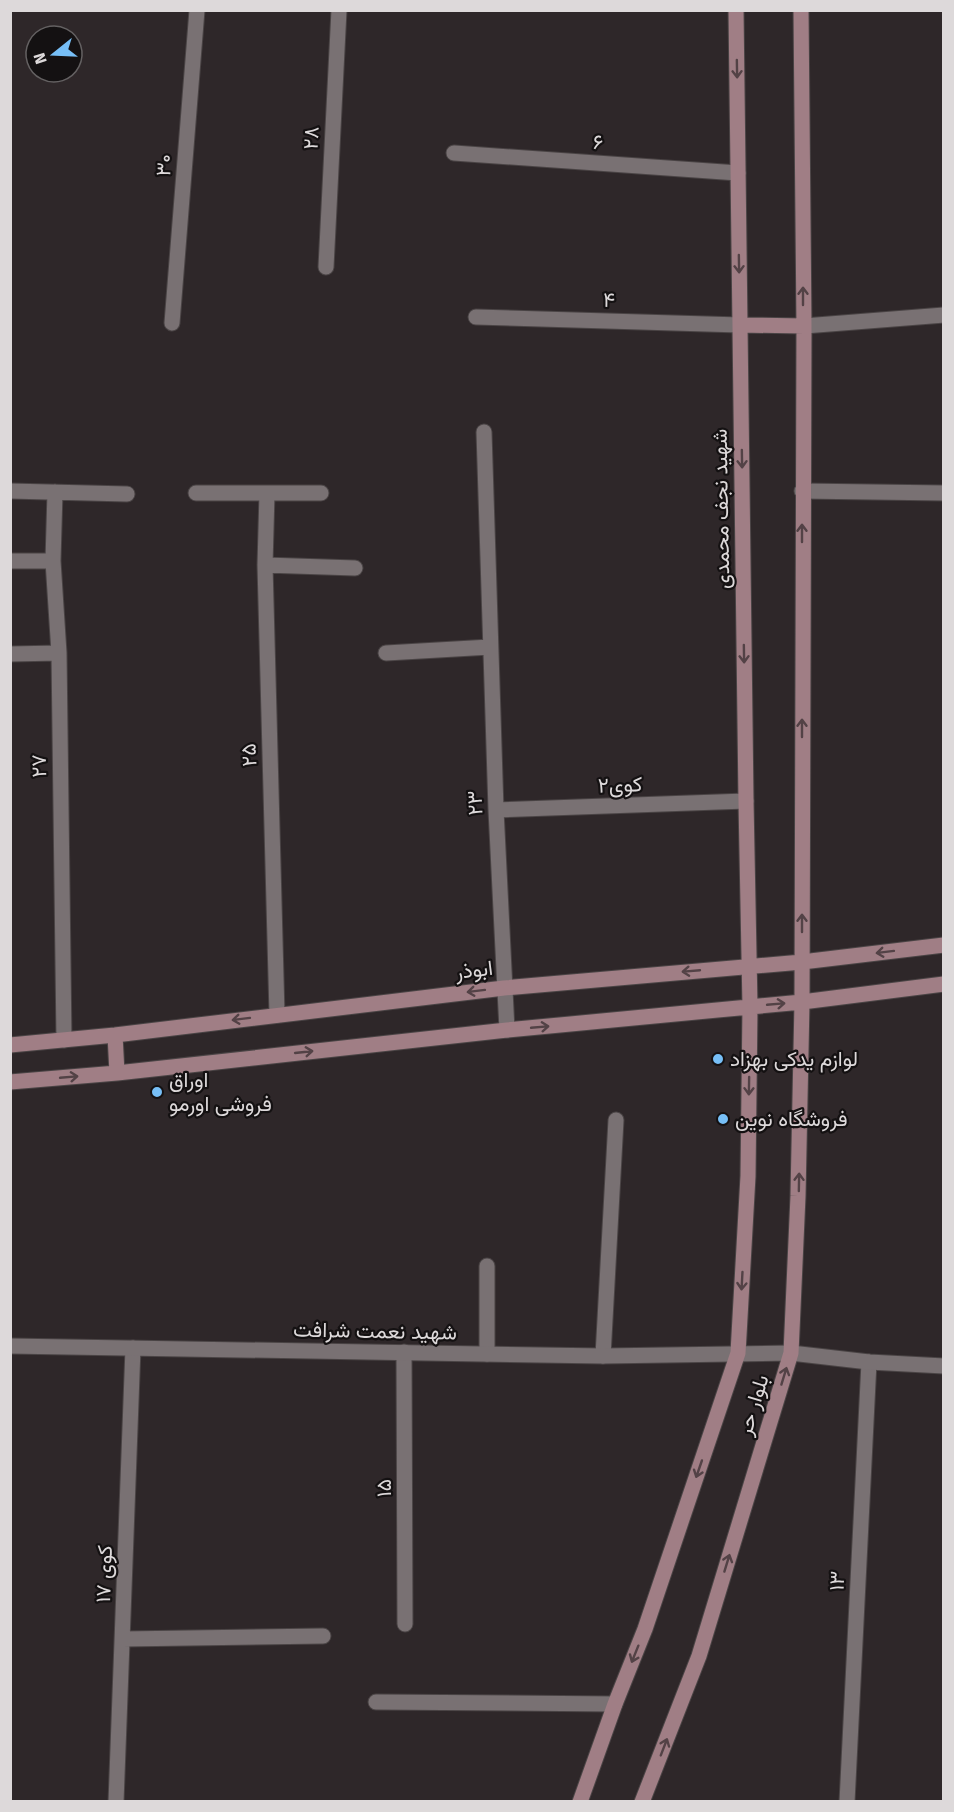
<svg xmlns="http://www.w3.org/2000/svg" width="954" height="1812" viewBox="0 0 954 1812" font-family="'Fira Sans',Vazirmatn,sans-serif">
	<style>
		.lines { fill: none; stroke-linecap: round; stroke-linejoin: round }
		.minor-casing { stroke: #4a4445; stroke-width: 17 }
		.tertiary-casing { stroke: #4a4445; stroke-width: 17 }
		.secondary-casing { stroke: #4a4445; stroke-width: 17 }
		.minor { stroke: #797173; stroke-width: 15 }
		.tertiary { stroke: #797173; stroke-width: 15 }
		.secondary { stroke: #a07e85; stroke-width: 15 }
		.oneway { stroke: #534246 }
		.poi-dot { fill: #77bff7; stroke: #141112; stroke-width: 2 }
		.labels { text-anchor: middle; dominant-baseline: central; stroke-width: 4.5; stroke-linejoin: round; paint-order: stroke }
		.street-label { font-size: 21px; fill: #ddd9da; stroke: #141112 }
		.poi-label { font-size: 21px; fill: #ddd9da; stroke: #141112; text-anchor: start }
	</style>
	<rect width="100%" height="100%" fill="#2e2729"/>
	<g class="lines">
		<defs>
			<path id="minor" d="M454,153L738,173
				M326,267L339,10
				M476,317L740,325
				M172,323L197,10
				M804,326L944,315
				M484,432L496,810L507,1030
				M10,491L127,494
				M802,491L944,493
				M55,492L53,561L59,653L64,1040
				M196,493H321
				M267,493L265,565L277,1015
				M10,561H53
				M265,565L355,568
				M386,653L490,647
				M10,654L59,653
				M496,810L746,801
				M487,1266V1354
				M404,1352L405,1624
				M603,1356L616,1120
				M123,1639L323,1636
				M376,1702L615,1704
				M116,1802L133,1348
				M847,1802L869,1362"/>
			<path id="tertiary" d="M10,1346L603,1356L791,1353L869,1362L944,1366"/>
			<path id="secondary" d="M740,325L804,326
				M115,1035L117,1073
				M10,1045L115,1035L504,988L802,962L944,945
				M10,1082L117,1073L507,1030L802,1002L944,984
				M580,1802L615,1704L645,1629L738,1353L748,1176L750,1007L746,801L736,10
				M642,1802L699,1656L791,1353L798,1196L802,1002L804,326L801,10"/>
		</defs>
		<use href="#minor" class="minor-casing"/>
		<use href="#tertiary" class="tertiary-casing"/>
		<use href="#secondary" class="secondary-casing"/>
		<use href="#minor" class="minor"/>
		<use href="#tertiary" class="tertiary"/>
		<use href="#secondary" class="secondary"/>
	</g>
	<defs><path id="oneway-shaft" d="M-6 0H5M1.5-3L5.5 0L1.5 3" fill="none" stroke-width="1.6" stroke-linecap="round" stroke-linejoin="round" transform="scale(1.5)"/></defs>
	<g class="oneway">
		<use href="#oneway-shaft" transform="translate(737 69) rotate(89)"/>
		<use href="#oneway-shaft" transform="translate(739 264) rotate(89)"/>
		<use href="#oneway-shaft" transform="translate(803 296) rotate(-90)"/>
		<use href="#oneway-shaft" transform="translate(742 459) rotate(89)"/>
		<use href="#oneway-shaft" transform="translate(802 533) rotate(-90)"/>
		<use href="#oneway-shaft" transform="translate(744 654) rotate(89)"/>
		<use href="#oneway-shaft" transform="translate(802 728) rotate(-90)"/>
		<use href="#oneway-shaft" transform="translate(802 923) rotate(-90)"/>
		<use href="#oneway-shaft" transform="translate(885 952) rotate(173)"/>
		<use href="#oneway-shaft" transform="translate(691 971) rotate(175)"/>
		<use href="#oneway-shaft" transform="translate(476 991) rotate(173)"/>
		<use href="#oneway-shaft" transform="translate(776 1004) rotate(-5)"/>
		<use href="#oneway-shaft" transform="translate(241 1019) rotate(173)"/>
		<use href="#oneway-shaft" transform="translate(540 1027) rotate(-5)"/>
		<use href="#oneway-shaft" transform="translate(304 1052) rotate(-6)"/>
		<use href="#oneway-shaft" transform="translate(69 1077) rotate(-5)"/>
		<use href="#oneway-shaft" transform="translate(749 1086) rotate(91)"/>
		<use href="#oneway-shaft" transform="translate(799 1182) rotate(-89)"/>
		<use href="#oneway-shaft" transform="translate(742 1281) rotate(93)"/>
		<use href="#oneway-shaft" transform="translate(784 1376) rotate(-73)"/>
		<use href="#oneway-shaft" transform="translate(699 1469) rotate(109)"/>
		<use href="#oneway-shaft" transform="translate(727 1563) rotate(-73)"/>
		<use href="#oneway-shaft" transform="translate(635 1654) rotate(112)"/>
		<use href="#oneway-shaft" transform="translate(664 1747) rotate(-69)"/>
	</g>
	<g class="poi-dot">
		<circle cx="718" cy="1059" r="6"/>
		<circle cx="157" cy="1092" r="6"/>
		<circle cx="723" cy="1119" r="6"/>
	</g>
	<g class="labels">
		<g class="street-label">
			<text transform="translate(311 138) rotate(-87)">۲۸</text>
			<text transform="translate(598 142) rotate(4)">۶</text>
			<text transform="translate(164 165) rotate(-85)">۳۰</text>
			<text transform="translate(609 300) rotate(2)">۴</text>
			<text transform="translate(721 509) rotate(-91)">شهید نجف محمدی</text>
			<text transform="translate(249 755) rotate(-92)">۲۵</text>
			<text transform="translate(39 766) rotate(-91)">۲۷</text>
			<text transform="translate(620 785) rotate(-2)">کوی۲</text>
			<text transform="translate(475 803) rotate(-92)">۲۳</text>
			<text transform="translate(474 970) rotate(-7)">ابوذر</text>
			<text transform="translate(375 1331) rotate(1)">شهید نعمت شرافت</text>
			<text transform="translate(753 1405) rotate(-73)">بلوار حر</text>
			<text transform="translate(384 1488) rotate(-90)">۱۵</text>
			<text transform="translate(104 1574) rotate(-88)">کوی ۱۷</text>
			<text transform="translate(837 1581) rotate(-87)">۱۳</text>
		</g>
		<g class="poi-label">
			<text x="730" y="1059">لوازم یدکی بهزاد</text>
			<text x="169" y="1080">اوراق<tspan x="169" dy="24">فروشی اورمو</tspan></text>
			<text x="735" y="1119">فروشگاه نوین</text>
		</g>
	</g>
	<rect width="954" height="1812" fill="none" stroke="#ddd9da" stroke-width="24"/>
	<g transform="translate(54 54) rotate(252)"><circle r="28" fill="#141112" stroke="#646162" stroke-width="1.5"/>
	<path d="M0-4.5L10 22L0 15L-10 22Z" fill="#77bff7"/>
	<text y="-9" font-size="16" font-weight="bold" text-anchor="middle" fill="#ddd9da">N</text>
	</g>
</svg>
